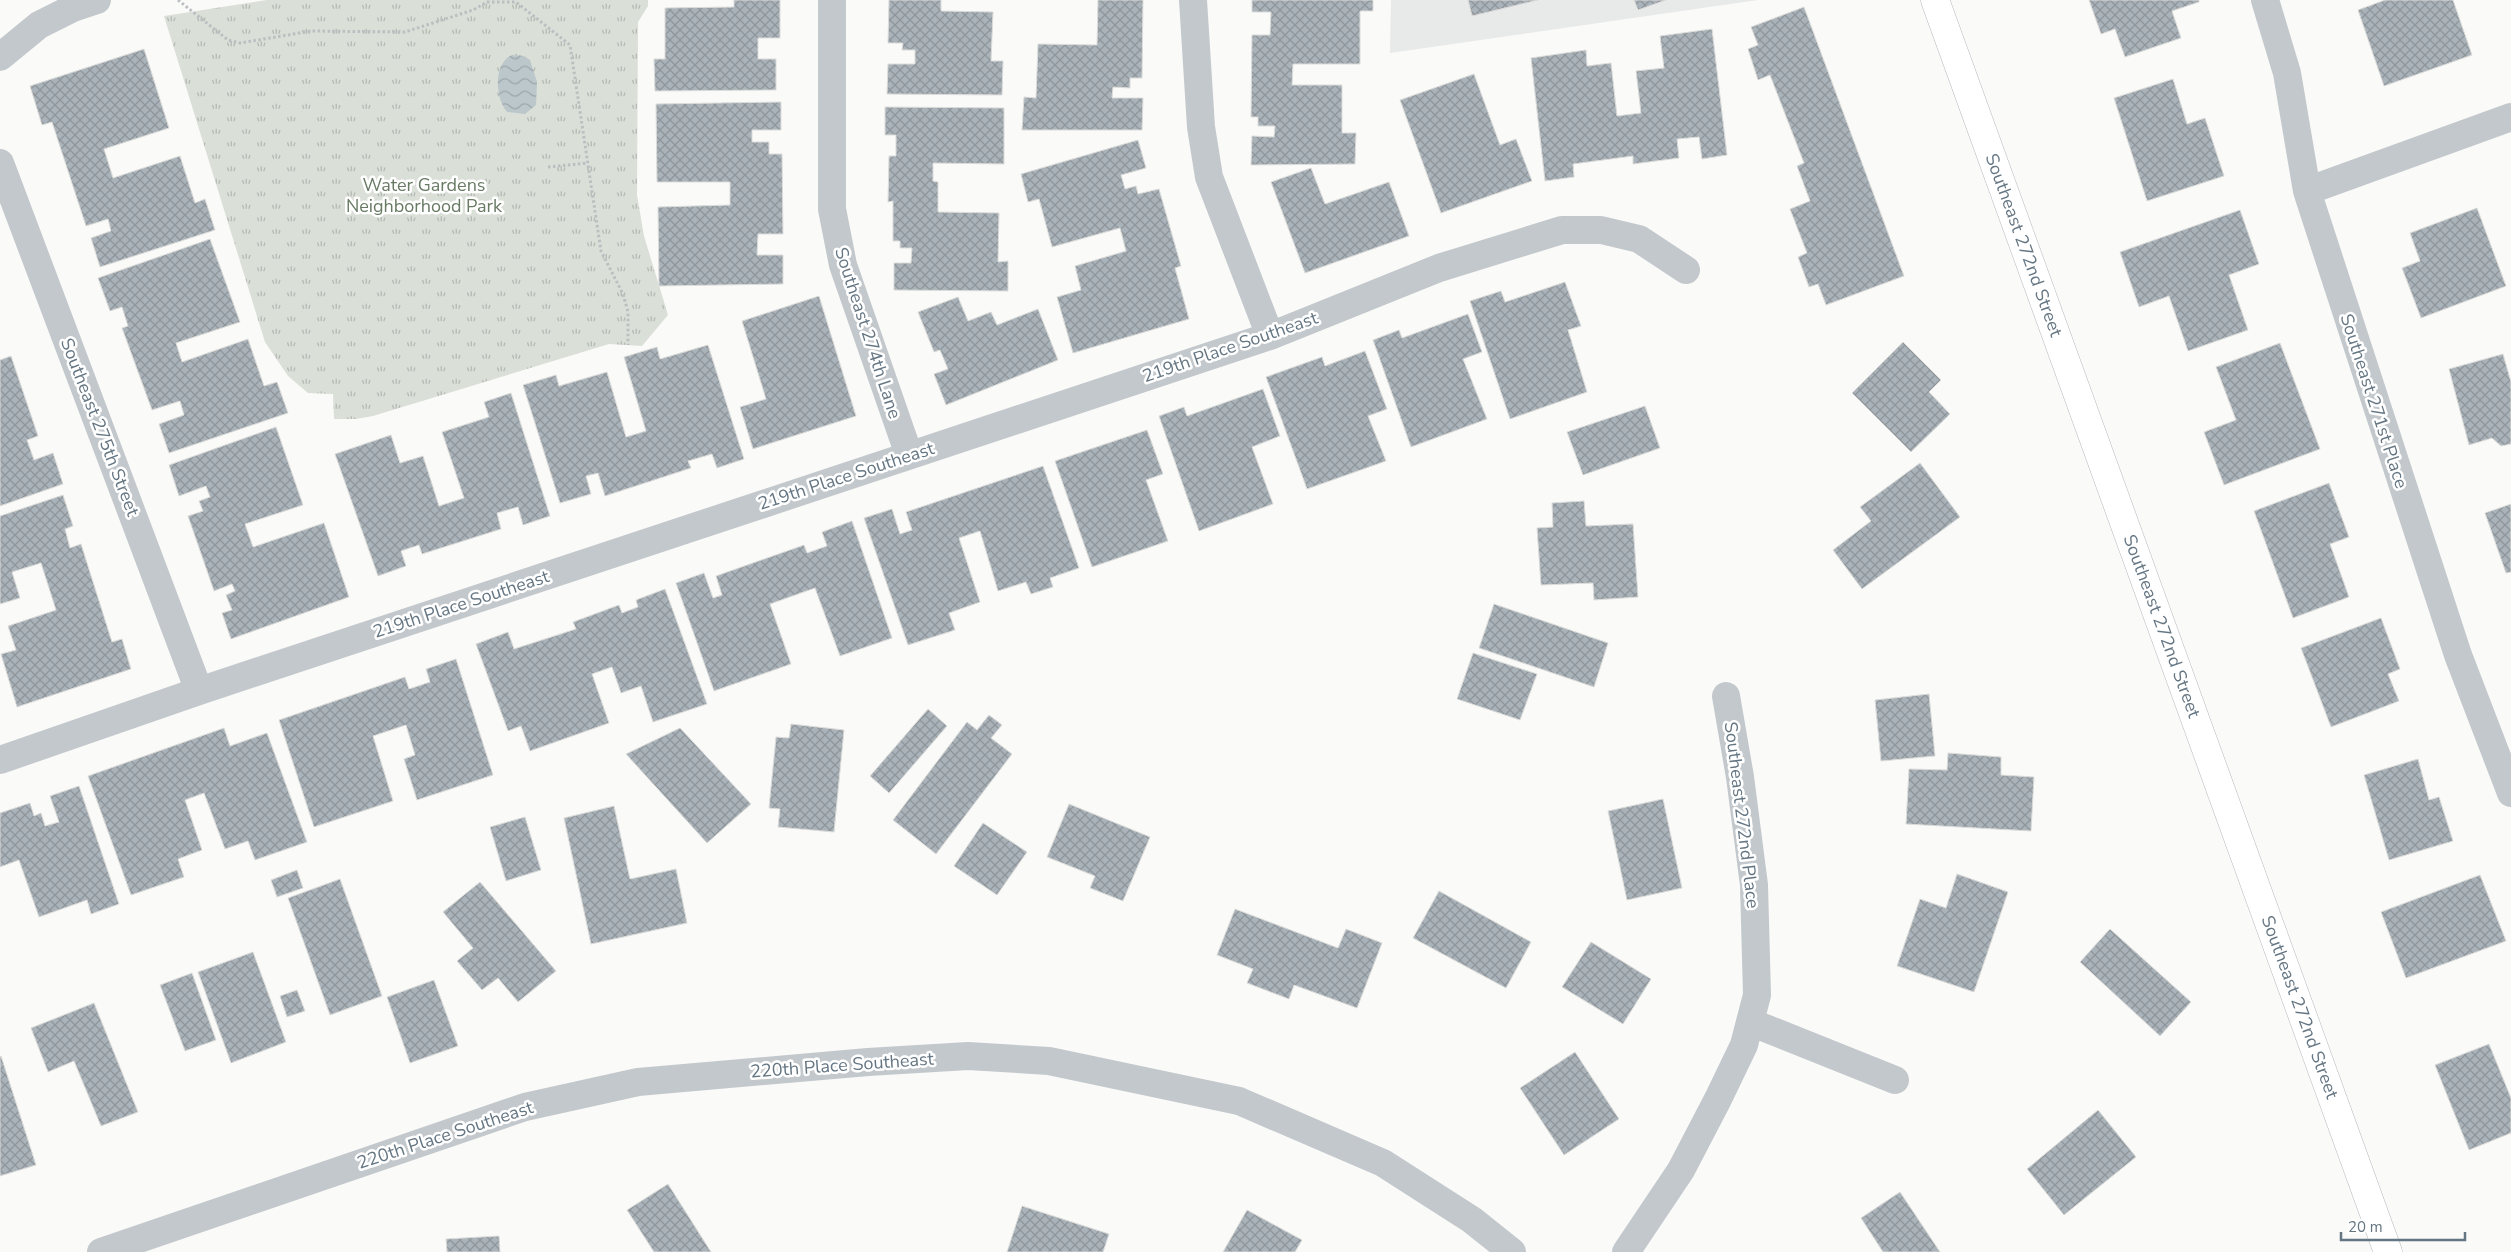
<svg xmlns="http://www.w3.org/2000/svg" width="2511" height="1252" viewBox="0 0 2511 1252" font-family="'Nunito Sans',sans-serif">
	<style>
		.built { fill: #e8e9e9 }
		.grass { fill: url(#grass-tufts) }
		.water { fill: url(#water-waves) }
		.building { fill: url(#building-cross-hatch); stroke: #dcdcda }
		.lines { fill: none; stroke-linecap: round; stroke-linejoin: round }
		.major-casing { stroke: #b5babe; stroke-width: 29 }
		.path { stroke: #bbbfc2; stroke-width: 3; stroke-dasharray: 2.5 2.5; stroke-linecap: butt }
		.minor { stroke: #c3c8cc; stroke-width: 28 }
		.major { stroke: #fff; stroke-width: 28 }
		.labels { text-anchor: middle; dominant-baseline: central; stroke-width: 5; stroke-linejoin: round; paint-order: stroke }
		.park-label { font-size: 18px; fill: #687a64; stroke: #fff }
		.street-label { font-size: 18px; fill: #657683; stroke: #fff }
	</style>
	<defs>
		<pattern id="grass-tufts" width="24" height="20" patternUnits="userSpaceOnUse" patternTransform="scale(1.25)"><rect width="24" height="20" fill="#dadfd7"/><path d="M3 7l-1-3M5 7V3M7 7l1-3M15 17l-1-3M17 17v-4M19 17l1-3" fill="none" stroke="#b4b9b4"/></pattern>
		<pattern id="water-waves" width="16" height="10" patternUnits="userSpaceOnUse" patternTransform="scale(1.25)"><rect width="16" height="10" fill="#bbc7cb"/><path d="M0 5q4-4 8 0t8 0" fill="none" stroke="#9ca6aa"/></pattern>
		<pattern id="building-cross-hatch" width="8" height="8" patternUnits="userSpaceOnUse" patternTransform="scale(1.25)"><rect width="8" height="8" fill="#aab3b9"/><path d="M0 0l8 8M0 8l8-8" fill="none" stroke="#8e969c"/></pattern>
	</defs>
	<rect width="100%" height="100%" fill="#fafaf8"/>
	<path class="built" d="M1391,0H1758L1390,53Z"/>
	<path class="grass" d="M267,0H648V6L638,22L637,195L644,236L668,315L642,346L609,344L373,416L356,419H334L333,394L308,393L288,376L265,342L164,16Z"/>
	<path class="water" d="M512,55L524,56L530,60L537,82L536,105L525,114L507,112C495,98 493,63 512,55Z"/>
	<path class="building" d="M734,0H780V38H758V59H776V90L655,91L654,59H665V8L734,7Z
		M889,0H941V11L993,12L991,61H1003L1002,95L887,94L888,64H915V50H902L903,43H888Z
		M1098,0H1143L1142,78H1130V88L1113,87L1112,98H1143L1142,130H1022L1024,97L1036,98L1038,44L1097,45Z
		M1252,0H1373V11H1360V64H1293L1292,85H1342V133H1356L1355,164L1251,165L1252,136L1274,137L1275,126H1258V117H1251L1252,35H1270L1271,12H1252Z
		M1468,0H1538L1472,16Z
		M1634,0H1666L1638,10Z
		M2089,0H2199V2L2172,11L2181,38L2125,57L2115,29L2101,34Z
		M2385,0H2453L2472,55L2384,86L2358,10Z
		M1804,7L1904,276L1826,305L1818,284L1809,287L1798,257L1807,253L1790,209L1810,201L1797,166L1804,163L1770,75L1758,80L1748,49L1758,45L1751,27Z
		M1712,29L1727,155L1702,159L1699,137L1677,139L1679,158L1633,164V156L1573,164L1574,177L1545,181L1531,58L1586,50L1587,66L1611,63L1617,116L1641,113L1636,71L1664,68L1660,36Z
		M144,49L169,128L104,149L113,178L180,156L195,203L205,199L215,230L100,267L91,238L111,231L108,219L86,226L52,122L42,125L30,86Z
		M1474,74L1500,145L1516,139L1532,181L1441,213L1400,100Z
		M2173,79L2187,124L2205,118L2224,176L2147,201L2114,98Z
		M781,102V130H752V142H769V154H782L783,234H758L757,255H783V284L659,286L658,207L730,205V182H657L656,104Z
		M885,107L1004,108V164L933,163V181L938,182V212L999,213L998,262L1008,261V291L894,290V263H911L912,248H900V241H893V201L888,202L889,156H896V135H885Z
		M1138,140L1146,168L1121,175L1125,189L1136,186L1138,194L1159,189L1181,266L1175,268L1189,319L1073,353L1057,297L1081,290L1075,266L1126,251L1120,228L1052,247L1039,199L1028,202L1021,174Z
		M1311,168L1325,204L1389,182L1409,236L1305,273L1271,182Z
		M2477,208L2506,286L2421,318L2402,268L2420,261L2410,233Z
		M2240,210L2259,264L2229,275L2248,330L2188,351L2169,296L2139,307L2120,252Z
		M210,239L240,322L176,343L182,362L248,339L264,386L277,382L288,413L169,453L159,424L184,415L180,401L152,410L122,328L128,326L122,307L110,311L98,278Z
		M1565,282L1581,326L1568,330L1587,392L1510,419L1470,301L1501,291L1505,302Z
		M819,296L856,416L753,449L740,407L766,399L742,321Z
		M958,297L968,321L991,312L997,325L1038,309L1058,360L946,405L934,374L948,369L940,350L934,352L918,312Z
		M1468,314L1482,352L1463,359L1487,419L1411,447L1373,340L1399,330L1402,338Z
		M1903,342L1941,380L1929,392L1950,414L1911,452L1852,393Z
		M2280,343L2320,449L2224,485L2204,432L2236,420L2216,367Z
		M708,345L744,459L717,468L712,454L688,461L691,468L605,496L598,473L586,476L591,494L560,503L523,385L556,375L559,386L607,372L626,437L646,431L624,357L657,347L660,359Z
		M1365,351L1387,409L1368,416L1386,461L1307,489L1266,377L1322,357L1325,366Z
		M2503,354L2511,382V444L2501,446L2492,438L2469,445L2449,369Z
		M11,356L38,436L27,440L34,460L53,453L63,484L0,506V360Z
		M1263,389L1280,436L1252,447L1273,504L1199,531L1159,416L1184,407L1187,416Z
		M511,393L550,516L523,525L518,507L497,513L501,529L422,554L419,545L401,551L406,566L378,576L335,454L391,435L400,463L423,456L439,506L464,498L442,432L489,417L484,402Z
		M1645,406L1660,448L1583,475L1567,432Z
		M276,427L303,505L245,524L253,547L324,523L349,597L231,639L222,613L232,610L226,595L235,591L232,584L214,591L188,516L203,511L199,501L210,497L206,486L179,496L169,465Z
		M1147,430L1163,474L1146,480L1168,541L1092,567L1055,461Z
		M1920,463L1960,517L1862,589L1833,550L1871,521L1860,507Z
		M1043,466L1079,568L1050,578L1053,587L1031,594L1026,582L998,591L980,531L959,538L980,602L949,613L955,630L908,645L864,518L892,509L900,534L912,530L906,512Z
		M2329,483L2349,537L2330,544L2349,597L2293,618L2254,511Z
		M63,495L73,526L65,529L70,548L81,544L112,642L122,639L131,669L17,707L1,654L16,650L8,626L56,610L41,563L12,572L20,598L0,604V516Z
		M1584,501L1586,526L1633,524L1638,597L1594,600L1593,583L1541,585L1537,528L1553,527L1552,503Z
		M2511,504V572L2506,573L2485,513Z
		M852,521L892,638L840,656L815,588L770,604L791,664L714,691L676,583L704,573L713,598L722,595L716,576L804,545L807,553L827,546L822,532Z
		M665,589L707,704L653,722L641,686L621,693L612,667L592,674L609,723L530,751L521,726L508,731L476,644L508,632L514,649L576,629L573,622L619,605L622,613L638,607L636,600Z
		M1494,604L1608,643L1594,687L1479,648Z
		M2381,618L2400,669L2388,674L2399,701L2331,727L2301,648Z
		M1473,653L1537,674L1520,720L1457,699Z
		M456,659L493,775L417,800L404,759L415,755L406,725L373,736L393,801L314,827L279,720L405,677L409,689L430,682L426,669Z
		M1929,694L1935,756L1881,761L1875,700Z
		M928,709L947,726L889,793L870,776Z
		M989,715L1002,725L991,738L1012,754L936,854L893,820L967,722L977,730Z
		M791,724L844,730L834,832L778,827L780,809L769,808L776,737L789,738Z
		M224,728L230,746L267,733L307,842L255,860L248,841L225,849L204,793L185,800L202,850L178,859L184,877L131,895L88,776Z
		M680,728L751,804L707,843L626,754Z
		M1948,753L2001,757V775L2034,777L2031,831L1906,824L1909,769L1947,770Z
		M2418,759L2429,800L2439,797L2453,841L2389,860L2364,775Z
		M79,786L119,904L91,914L87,900L39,917L19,860L0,867V813L30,803L34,816L41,813L45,826L59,822L50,796Z
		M1663,799L1682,888L1627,900L1608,811Z
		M1069,804L1150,837L1123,901L1090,888L1095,876L1047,857Z
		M614,806L630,879L676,869L687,923L591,944L564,818Z
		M525,817L541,870L506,881L490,827Z
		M983,823L1027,852L997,895L954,866Z
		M297,870L303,888L277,897L271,880Z
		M1957,874L2008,892L1974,992L1897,966L1920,899L1946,908Z
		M2480,875L2506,941L2406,978L2381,912Z
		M340,879L382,996L330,1015L288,898Z
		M480,882L556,971L518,1002L498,978L482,990L457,961L473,948L443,912Z
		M1439,891L1531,942L1506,988L1413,938Z
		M1235,909L1338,948L1346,929L1382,943L1357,1008L1294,985L1289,999L1247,983L1253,969L1217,955Z
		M2110,929L2191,1002L2160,1036L2080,962Z
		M1591,942L1651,979L1623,1024L1562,987Z
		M253,952L286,1042L231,1063L198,972Z
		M192,973L216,1040L185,1051L160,985Z
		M434,980L458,1046L410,1063L387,997Z
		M297,990L305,1011L287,1017L280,996Z
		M94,1003L138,1112L101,1126L74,1061L48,1072L31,1028Z
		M2489,1044L2511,1098V1133L2469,1150L2435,1065Z
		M1575,1052L1619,1119L1564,1155L1520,1088Z
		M1,1056L36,1165L0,1176V1057Z
		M2098,1110L2136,1157L2064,1215L2027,1169Z
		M668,1184L711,1252H654L627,1210Z
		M1900,1192L1940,1252H1883L1861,1218Z
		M1022,1206L1109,1234L1103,1252H1007Z
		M1247,1210L1302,1240L1295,1252H1223Z
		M499,1236L500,1252H447L446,1239Z"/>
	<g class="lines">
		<defs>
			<path id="major" d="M1935,0L2388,1252"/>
		</defs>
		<use href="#major" class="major-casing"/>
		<path class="path" d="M178,0L228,40L240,43L311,31L405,32L473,10L487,2H516L570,45L601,251L623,294L628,312V345
			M548,167L587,163"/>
		<path class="minor" d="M832,0V209L843,265L909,455
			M1193,0L1201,127L1209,177L1270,336
			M2265,0L2287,73L2307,191L2458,655L2511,793
			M0,57L39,25L73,8L97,0
			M0,163L199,691
			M2307,191L2511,117
			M0,760L199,691L1270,336L1439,268L1562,230H1601L1639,239L1686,270
			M1750,1022L1895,1080
			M101,1252L525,1107L638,1082L868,1062L968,1056L1049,1061L1239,1101L1383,1163L1472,1220L1512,1252
			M1626,1252L1681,1170L1718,1099L1744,1045L1757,995L1754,885L1740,777L1726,696"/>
		<use href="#major" class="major"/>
	</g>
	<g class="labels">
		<g class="park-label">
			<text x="424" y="185">Water Gardens<tspan x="424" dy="21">Neighborhood Park</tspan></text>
		</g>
		<g class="street-label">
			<text transform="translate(2024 245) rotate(70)">Southeast 272nd Street</text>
			<text transform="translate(868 333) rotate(72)">Southeast 274th Lane</text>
			<text transform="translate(1230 347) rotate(-19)">219th Place Southeast</text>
			<text transform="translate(2374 401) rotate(72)">Southeast 271st Place</text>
			<text transform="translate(100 427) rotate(69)">Southeast 275th Street</text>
			<text transform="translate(846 476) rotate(-18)">219th Place Southeast</text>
			<text transform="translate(461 604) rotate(-18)">219th Place Southeast</text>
			<text transform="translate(2162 626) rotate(70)">Southeast 272nd Street</text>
			<text transform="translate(1742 815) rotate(83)">Southeast 272nd Place</text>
			<text transform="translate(2300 1007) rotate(70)">Southeast 272nd Street</text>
			<text transform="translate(842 1065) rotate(-4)">220th Place Southeast</text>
			<text transform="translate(445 1135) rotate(-18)">220th Place Southeast</text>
		</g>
	</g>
	<path d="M2341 1232v8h124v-8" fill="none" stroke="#657683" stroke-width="2.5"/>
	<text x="2348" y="1232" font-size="15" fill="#657683" stroke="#ffffff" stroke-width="4" paint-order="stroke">20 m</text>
</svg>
